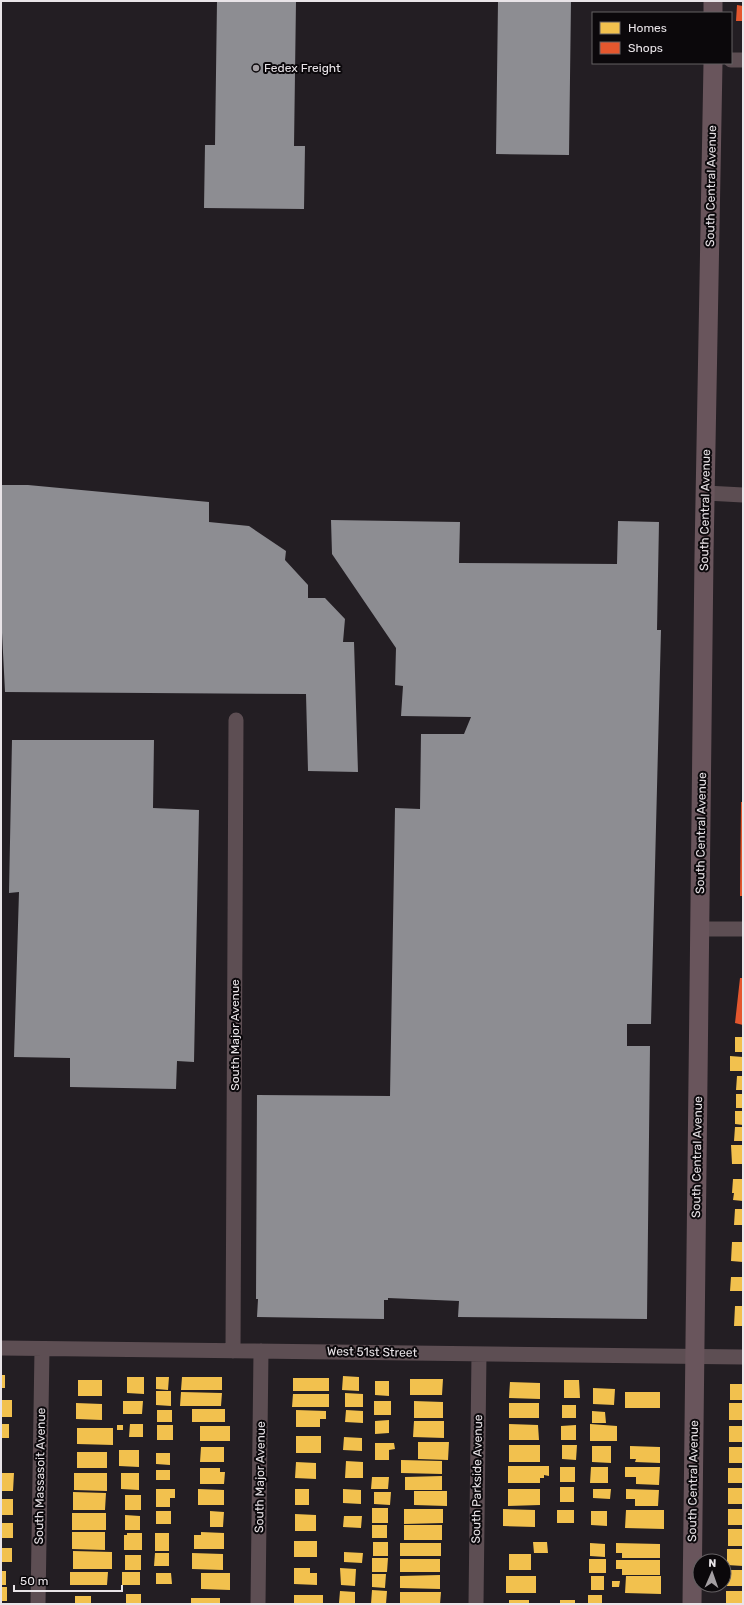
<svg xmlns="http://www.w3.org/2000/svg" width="744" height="1605" viewBox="0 0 744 1605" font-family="Rubik,sans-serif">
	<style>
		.homes { fill: #f2c14e }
		.shops { fill: #e4572e }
		.industry { fill: #8d8d92 }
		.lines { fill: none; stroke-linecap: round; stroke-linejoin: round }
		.minor { stroke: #5d4e53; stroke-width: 15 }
		.major { stroke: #69555c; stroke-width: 19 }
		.poi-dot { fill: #a49fa3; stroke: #0b080b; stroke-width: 1.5 }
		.labels { text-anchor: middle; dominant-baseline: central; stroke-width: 4; stroke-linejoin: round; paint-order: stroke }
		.poi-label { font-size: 12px; fill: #e9e4e8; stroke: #0b080b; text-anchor: start }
		.street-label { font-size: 12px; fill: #e9e4e8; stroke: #0b080b }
	</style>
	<rect width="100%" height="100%" fill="#231e23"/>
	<path class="homes" d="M735,1037H743V1052H735Z
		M730,1056L743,1057V1071H730Z
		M737,1076H743V1090H736Z
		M736,1094H743V1108H736Z
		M735,1111H743V1125L735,1124Z
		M735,1127H743V1141H734Z
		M731,1145H743V1164H732Z
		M733,1179H743V1201L733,1200L734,1193H732Z
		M735,1209H743V1225H734Z
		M732,1242H743V1262L731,1261Z
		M731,1277H743V1291H730Z
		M735,1306H743V1326H734Z
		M1,1375H5V1388H1Z
		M343,1376L359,1377V1391L342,1390Z
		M127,1377H144V1394L127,1393Z
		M156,1377H169L168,1390L156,1389Z
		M182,1377H222V1390H181Z
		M293,1378H329V1391H293Z
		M410,1379H443L442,1395H410Z
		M78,1380H102V1396H78Z
		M564,1380H579L580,1398H564Z
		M375,1381H389V1396L375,1395Z
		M510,1382L540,1383V1399L509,1398Z
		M730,1384H743V1400H730Z
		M593,1388L615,1389L614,1405L593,1404Z
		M156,1391H171V1406L156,1405Z
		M181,1392L222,1393L221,1406H180Z
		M625,1392H660V1408H625Z
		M345,1393L363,1394V1407H345Z
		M293,1394H329V1407H292Z
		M1,1400H12V1417H1Z
		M123,1401H143L142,1414H123Z
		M374,1401H391V1415H374Z
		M414,1401L443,1402V1418H414Z
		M76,1403L102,1404V1420L76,1419Z
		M509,1403H539V1418H509Z
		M729,1403H743V1420H729Z
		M562,1405H576V1418H562Z
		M192,1409H225V1422H192Z
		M157,1410H172V1422H157Z
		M296,1410L326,1411V1419H320V1427H296Z
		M346,1410L363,1411V1423L345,1422Z
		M592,1411L605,1412L606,1423H592Z
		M389,1420V1433L375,1434V1421Z
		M414,1421H444V1438L413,1437Z
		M1,1424H9V1438H1Z
		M130,1424H143V1437H129Z
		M509,1424L538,1425L539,1440H509Z
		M590,1424L617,1426V1441H590Z
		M117,1425H123V1430H117Z
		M157,1425H173V1440H157Z
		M576,1425V1440H561V1426Z
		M200,1426H230V1441H200Z
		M729,1426H743V1442H729Z
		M77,1428H113V1445L77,1444Z
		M296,1436H321V1453H296Z
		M344,1437L362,1438V1451L343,1450Z
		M418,1442H449L448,1460L418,1459Z
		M375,1443H394L395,1449L389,1450V1460H375Z
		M509,1445H540V1462H509Z
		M562,1445H577L576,1460L562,1459Z
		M592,1446H611V1463L592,1462Z
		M630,1446L660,1447V1463L635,1462L636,1459H630Z
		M201,1447H224V1462H200Z
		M729,1447H743V1463H729Z
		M119,1450H139V1467L119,1466Z
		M77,1452H107V1468H77Z
		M156,1453H170V1465L156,1464Z
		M401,1460L442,1461V1474L401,1473Z
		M346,1461L363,1462V1478H345Z
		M296,1462L316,1463V1479L295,1478Z
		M508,1466H549V1476L544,1475V1478H540V1483H508Z
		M560,1467H575V1482H560Z
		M591,1467H608V1483H590Z
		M625,1467H660L659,1485L636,1484V1477H625Z
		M200,1468H220V1472H225L224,1484H200Z
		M728,1468H743V1483H728Z
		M156,1470H170V1480H156Z
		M1,1473H14L13,1491H1Z
		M74,1473H107V1491L74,1490Z
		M121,1473H139V1490L121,1489Z
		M442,1476V1490H405V1477Z
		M372,1477H389L388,1489H371Z
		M560,1487H574V1502H560Z
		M728,1488H743V1504H728Z
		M156,1489H175V1498H170V1507H156Z
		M198,1489L224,1490V1505H198Z
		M295,1489H309V1505H295Z
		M343,1489L361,1490V1504L343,1503Z
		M508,1489H540V1505L508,1506Z
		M593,1489H611L610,1499L593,1498Z
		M626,1489L659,1490L658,1506H635V1499H626Z
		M414,1491H447V1506L414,1505Z
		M73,1492L106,1493L105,1510H73Z
		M374,1492H391L390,1505L374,1504Z
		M125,1495H141V1510H125Z
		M1,1499H13V1515H1Z
		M372,1508H388V1523H372Z
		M404,1509H443V1523L404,1524Z
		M503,1509L535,1510V1527L503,1526Z
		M728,1509H743V1525H728Z
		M557,1510H574V1523H557Z
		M626,1510H664V1529L625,1528Z
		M156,1511H171V1524H156Z
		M210,1511L224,1512L223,1527H210Z
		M591,1511H607V1526L591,1525Z
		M72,1513H106V1530H72Z
		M295,1514L316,1515V1531H295Z
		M125,1515L140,1516V1530H125Z
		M344,1516H362L361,1528L343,1527Z
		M1,1523H13V1538H1Z
		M372,1525H387V1538H372Z
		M404,1525H442V1540H404Z
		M728,1529H743V1546H728Z
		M72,1532H105V1550L72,1549Z
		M201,1532L224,1533V1549H194V1535H201Z
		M127,1533H142V1550H124V1535H127Z
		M155,1533H169V1551H155Z
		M294,1541H317V1557H294Z
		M373,1542H388V1556H373Z
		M533,1542H547L548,1553H534Z
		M400,1543H441V1556H400Z
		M590,1543L605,1544V1557L590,1556Z
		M616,1543L660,1544V1558H622V1553H616Z
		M1,1548H12V1562H1Z
		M727,1549H743V1566L727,1565Z
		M73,1551L112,1552V1569H73Z
		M344,1552L363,1553L362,1563L344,1562Z
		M155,1553H169V1566H154Z
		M192,1553L223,1554V1570L192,1569Z
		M509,1554H531V1570H509Z
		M125,1555H141V1570H125Z
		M372,1558H388L387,1572H372Z
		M400,1559H440V1572H400Z
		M589,1559H606V1573H589Z
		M616,1560H660V1575H622V1569H616Z
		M294,1568H310V1573H317V1585L294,1584Z
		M340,1568L356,1569L355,1586L341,1585Z
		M727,1570H743V1586H727Z
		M1,1571H6V1585H1Z
		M70,1572H108L107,1585H70Z
		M122,1572H140V1585H122Z
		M156,1573H171L172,1584H156Z
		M201,1573H230V1590L201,1589Z
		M372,1574H386L385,1588L372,1587Z
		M440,1575V1589L400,1588V1576Z
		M506,1576H536V1593H506Z
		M591,1576H604V1590H591Z
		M626,1576H661V1594L625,1593Z
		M612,1581H620L619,1587H612Z
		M1,1587H7V1601H1Z
		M372,1590L387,1591L386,1604H371Z
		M340,1591L355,1592V1603H339Z
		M726,1591H743V1604H726Z
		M400,1592H441L440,1604H400Z
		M126,1594H141V1604H126Z
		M294,1595H323V1604H294Z
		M588,1595H602V1604H588Z
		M75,1596H91V1604H75Z
		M191,1598H220V1604H191Z
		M509,1600H529V1604H509Z
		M560,1600H575V1604H560Z"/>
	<path class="shops" d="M737,5L743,6V21H736Z
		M741,802H743V896H740Z
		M740,978H743V1025L735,1023Z"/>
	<path class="industry" d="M217,1H296L294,146H305L304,209L204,208L205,145H215Z
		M498,1H571L569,155L496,154Z
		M1,485H28L209,502V522L249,526L286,551L285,560L308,585V598H325L345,619L343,642H354L358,772L308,771L306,694L5,692L1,613Z
		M331,520L460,522L459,563L617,564L618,521L659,522L657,630H661L651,1024H627V1046H650L647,1319L458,1317L459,1301L388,1298V1300H384V1319L257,1317L258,1299H256L257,1095L390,1096L395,808L420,809L421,734H464L471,717L401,716L403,686L395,685L396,648L332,554Z
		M12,740H154L153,808L199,810L194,1062L177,1061L176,1089L70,1087V1058L14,1057L19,892L9,893Z"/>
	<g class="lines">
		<path class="minor" d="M731,60H743
			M706,493L743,495
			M700,929H743
			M1,1348L743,1357
			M233,1351L236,720
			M38,1604L42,1349
			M258,1604L261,1351
			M476,1604L479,1354"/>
		<path class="major" d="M713,1V13
			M692,1604L704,555L713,63"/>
	</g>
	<circle class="poi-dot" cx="256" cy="68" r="4"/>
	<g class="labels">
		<g class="poi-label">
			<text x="264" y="68">Fedex Freight</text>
		</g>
		<g class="street-label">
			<text transform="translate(711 186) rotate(-89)">South Central Avenue</text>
			<text transform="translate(705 510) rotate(-89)">South Central Avenue</text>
			<text transform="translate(701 833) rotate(-89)">South Central Avenue</text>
			<text transform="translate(235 1035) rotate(-90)">South Major Avenue</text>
			<text transform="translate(697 1157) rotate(-89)">South Central Avenue</text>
			<text transform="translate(372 1352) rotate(1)">West 51st Street</text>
			<text transform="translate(40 1476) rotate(-89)">South Massasoit Avenue</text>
			<text transform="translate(260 1477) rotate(-89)">South Major Avenue</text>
			<text transform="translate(477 1479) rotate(-89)">South Parkside Avenue</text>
			<text transform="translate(693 1481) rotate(-89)">South Central Avenue</text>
		</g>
	</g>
	<rect width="744" height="1605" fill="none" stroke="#e9e4e8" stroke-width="4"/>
	<rect x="592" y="12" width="140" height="52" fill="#0b080b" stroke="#646063"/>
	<rect x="600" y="22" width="20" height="12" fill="#f2c14e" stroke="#646063"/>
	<text x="628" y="32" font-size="12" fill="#e9e4e8">Homes</text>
	<rect x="600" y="42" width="20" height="12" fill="#e4572e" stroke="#646063"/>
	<text x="628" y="52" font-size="12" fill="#e9e4e8">Shops</text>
	<g transform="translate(712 1573) rotate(2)"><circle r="19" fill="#0b080b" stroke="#646063"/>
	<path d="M0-3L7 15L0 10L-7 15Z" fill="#a49fa3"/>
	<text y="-6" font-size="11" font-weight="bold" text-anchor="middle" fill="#e9e4e8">N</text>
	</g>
	<path d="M14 1585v6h108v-6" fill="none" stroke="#e9e4e8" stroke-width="2"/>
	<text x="20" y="1585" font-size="12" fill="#e9e4e8" stroke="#0b080b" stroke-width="3" paint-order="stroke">50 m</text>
</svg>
